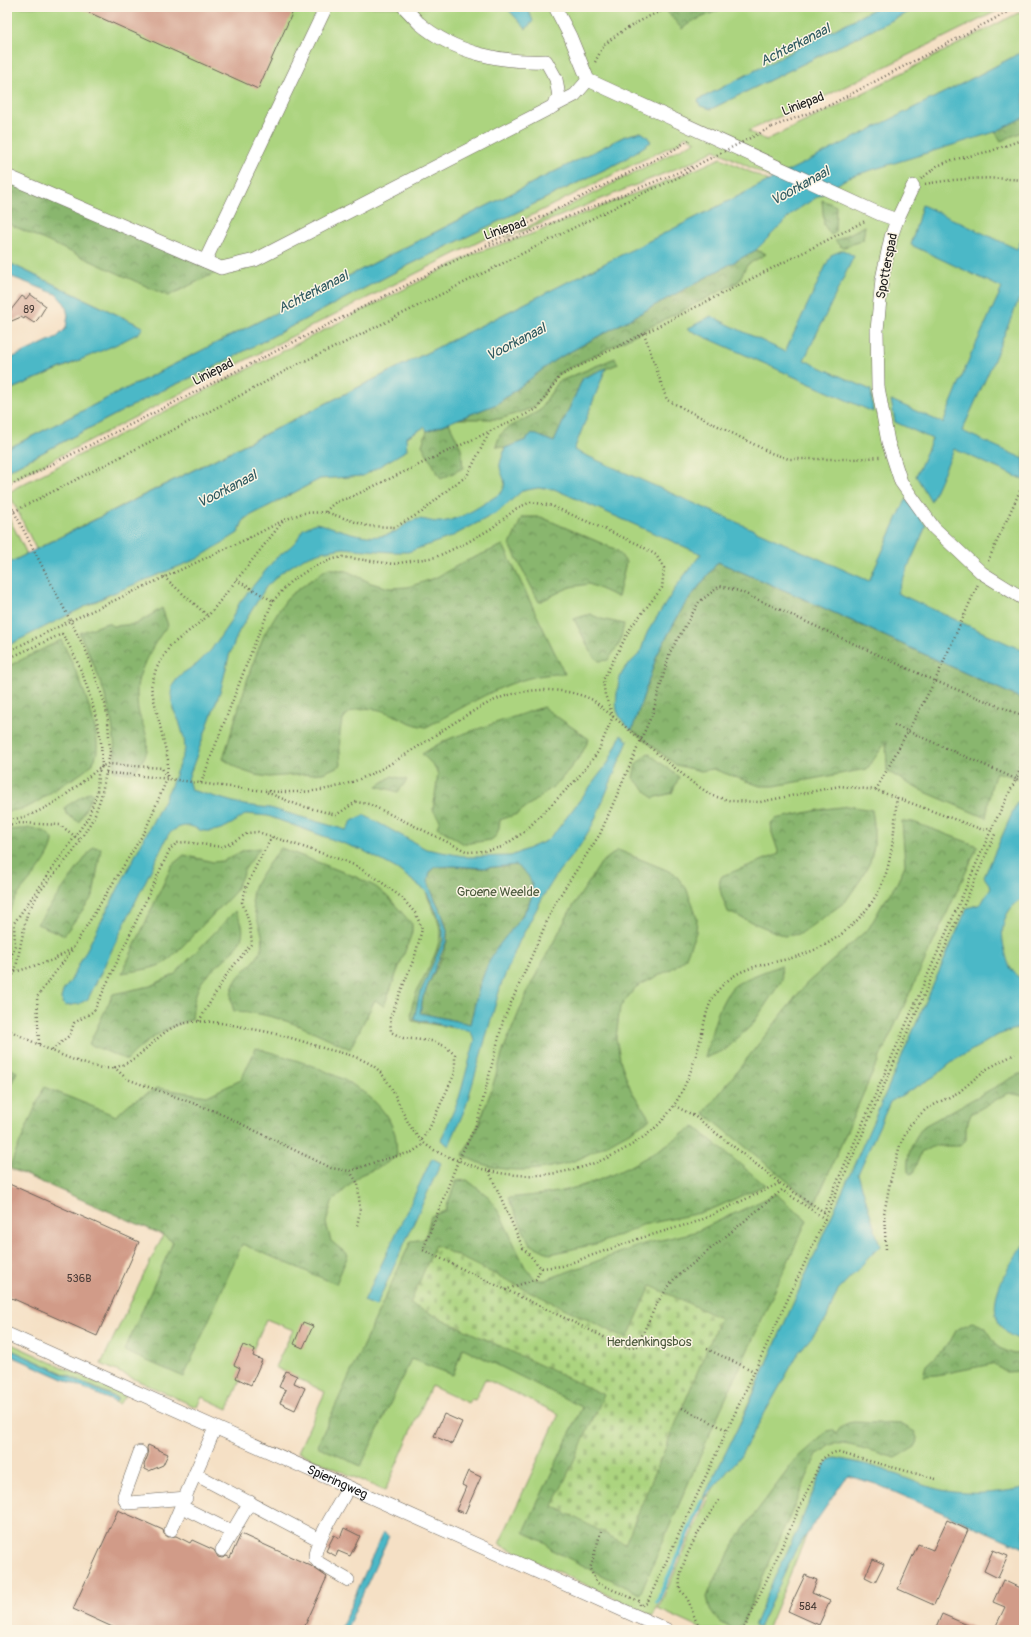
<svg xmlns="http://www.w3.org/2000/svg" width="1031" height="1637" viewBox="0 0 1031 1637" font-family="Pangolin,sans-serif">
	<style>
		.green { fill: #acd47f; stroke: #64784e }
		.forest { fill: url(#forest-crowns); stroke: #526945 }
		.cemetery { fill: url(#cemetery-stones); stroke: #64784e }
		.water { fill: #4bb8c7; stroke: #346a72; fill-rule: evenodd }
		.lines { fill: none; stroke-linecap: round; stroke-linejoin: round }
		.stream { stroke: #4bb8c7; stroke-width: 4 }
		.building { fill: #d19b88 }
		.minor-casing { stroke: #686157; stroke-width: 14 }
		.path { stroke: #686157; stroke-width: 2.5; stroke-dasharray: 1 3; stroke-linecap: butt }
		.minor { stroke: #fff; stroke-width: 13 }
		.path-bridge { stroke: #686157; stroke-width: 2.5; stroke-dasharray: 1 3; stroke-linecap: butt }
		.labels { text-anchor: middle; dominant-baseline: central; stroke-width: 3; stroke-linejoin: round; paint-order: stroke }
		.number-label { font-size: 11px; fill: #493c37 }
		.street-label { font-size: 13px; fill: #1c1c1c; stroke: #fcf5e5 }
		.park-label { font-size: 13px; fill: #4e5c3f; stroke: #fcf5e5 }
		.water-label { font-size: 14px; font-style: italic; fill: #2f5a60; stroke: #fcf5e5 }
	</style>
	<defs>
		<pattern id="forest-crowns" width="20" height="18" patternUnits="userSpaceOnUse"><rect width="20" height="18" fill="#89b66e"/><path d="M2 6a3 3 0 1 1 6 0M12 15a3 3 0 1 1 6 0" fill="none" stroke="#6f935a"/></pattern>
		<pattern id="cemetery-stones" width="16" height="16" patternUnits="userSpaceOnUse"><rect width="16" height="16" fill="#acd47f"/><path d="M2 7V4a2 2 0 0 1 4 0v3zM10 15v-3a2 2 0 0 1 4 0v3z" fill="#93b56d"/></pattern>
	</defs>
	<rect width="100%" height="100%" fill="#fcf5e5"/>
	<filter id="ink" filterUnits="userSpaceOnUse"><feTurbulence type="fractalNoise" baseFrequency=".025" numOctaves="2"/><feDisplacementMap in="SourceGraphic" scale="8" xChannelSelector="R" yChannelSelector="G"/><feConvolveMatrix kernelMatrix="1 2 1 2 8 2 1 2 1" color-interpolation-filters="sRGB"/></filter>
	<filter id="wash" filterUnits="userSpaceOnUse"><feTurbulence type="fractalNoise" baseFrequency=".012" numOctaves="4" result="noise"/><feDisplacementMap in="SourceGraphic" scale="16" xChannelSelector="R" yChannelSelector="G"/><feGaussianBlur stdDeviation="0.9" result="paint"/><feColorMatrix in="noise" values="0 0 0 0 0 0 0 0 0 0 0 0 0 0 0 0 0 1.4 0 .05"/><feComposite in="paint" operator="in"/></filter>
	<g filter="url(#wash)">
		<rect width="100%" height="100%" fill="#f5e0c5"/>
		<path class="green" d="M7,7H878L698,100L711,109L919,7H1005L828,95L748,131L766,140L836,107L1024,10V51L969,80L1024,115V803H1019L1024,819V1540L836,1464L767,1630H704L658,1609L980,905L973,906L653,1616L499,1544L559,1414L485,1379L475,1400L471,1399L468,1403L431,1386L385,1491L298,1452L325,1392L275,1367L293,1330L266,1319L228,1409L202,1397L197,1407L194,1406L101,1364L163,1235L165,1236L167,1232L13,1161L9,1168L7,1167V1138L12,1126L7,1123V644L238,533L244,519L325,476L410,435L811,198L715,150L692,162L506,238L696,141L685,136L680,142L630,166L343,310L7,483V471L157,393L212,368L401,269L622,161L651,141L641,132L625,136L7,449V391L78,361L143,327L7,262Z
			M721,158L769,181L36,549L9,493L17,487L475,253L529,235L692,171Z
			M7,514L27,554L7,564Z
			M7,1342L126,1396L119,1404L115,1402L118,1398L7,1348Z"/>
		<path class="forest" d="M663,7H726L691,22L682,29Z
			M1024,117V131L1001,141L995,132Z
			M7,179L217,272L168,296L7,223Z
			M822,200L836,206L835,233L831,235L824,225Z
			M865,226L863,240L842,248L835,241Z
			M756,250L766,254L747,265L738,282L558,374L553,379L538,403L532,408L500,419H458L497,404L555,360Z
			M615,358L618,364L583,378L554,442L526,440L505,448L496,446L500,435L508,428L539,411L558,382Z
			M449,423L461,448L463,468L441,479L422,445L427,431Z
			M522,517H541L617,550L626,562L618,597L589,584L570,587L539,602L510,545Z
			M503,545L565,674C514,672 470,705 426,727C410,725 398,716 383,711C371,707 348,706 342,722C338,734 340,752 341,765L323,773L269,777L255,775L241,770L223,759L251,668L264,635L277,613L289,596L328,568L347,571L371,583L389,588L408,587L435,578L464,562Z
			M718,562L793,594L1024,700V780L996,772L991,788L986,818L918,789L887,771L886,742L867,769L774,786H760L713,769L701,771L676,765L632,730L657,655L683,607Z
			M162,608L168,625C156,639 137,672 137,690C137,699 137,709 140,717C145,731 152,744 144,758C141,764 136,768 133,773L114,771C119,723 100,675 79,633L107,623L114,626L136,624Z
			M590,614L601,619L624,624L620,643L608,660L599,661L593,656L574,619Z
			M61,640C73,661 106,737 95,759C88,772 71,779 59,787C49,793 35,805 25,808C20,810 13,810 7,811V667Z
			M543,707L589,739L581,755L558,783L517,814L500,820L499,828L496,836L491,840L464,844L437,827L440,820L433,810L438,774L433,765L422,754L442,742L454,737Z
			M648,753L679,777L672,793L653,798L633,778L636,764Z
			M392,776L407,780L398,792L377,786Z
			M89,792L93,793L79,822L66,814L65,807Z
			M849,806L872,810L874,823V846L870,862L861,879L845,902L828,914L800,934L784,936L728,912C725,902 715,886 722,876L779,854L772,833L771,823L775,819L824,809Z
			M902,821L913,822L978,846L868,1083L815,1204L704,1113L806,984L869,928L882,905L897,883L905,865Z
			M32,828L46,832L53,839C53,858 26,883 15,899C12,905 10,911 7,916V830Z
			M93,847L101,848L93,896L64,935L37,924Z
			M260,848L245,869L235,892L168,961C153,970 139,970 122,973L172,865L184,855L213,862L223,861L244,850Z
			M281,848L356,877L376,887L389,898L412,924V933L384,1006L375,1000L350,1049C312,1030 276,1013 234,1011C228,995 232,982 245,970C250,965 256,961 259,954C270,936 252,916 252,898C252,882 271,861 281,848Z
			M618,850L674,873L686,888L693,905L697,919L696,932L685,959L673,968L636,987L620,1007L616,1038L621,1063L631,1090L650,1119C637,1128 624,1135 611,1142C601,1147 591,1153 581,1158C546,1173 496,1176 463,1155L479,1124L492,1088L504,1048L529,988L570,911L601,863Z
			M516,865L526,871L532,881L533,894L525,910L481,980L470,1024L420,1013C421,1008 422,1002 423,998C429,977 449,954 447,931C445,914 433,899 428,882C425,896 434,903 438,915C442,924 443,932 443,941L414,1019L461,1029L412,1021C406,993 440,962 440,932C440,918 426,899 426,889C426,885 428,881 429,877C430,873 430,870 434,867C443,863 467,868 477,868C490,868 503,866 516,865Z
			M235,911C260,945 217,959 201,983C194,995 193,1006 192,1019C167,1027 145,1040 127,1060L89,1044L113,994L150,986L174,975Z
			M781,965L782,980L752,1025L725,1050L705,1058C711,1037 716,1007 731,989C738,980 770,970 781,965Z
			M256,1048C302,1062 376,1080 394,1131C397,1138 396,1148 397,1156L382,1166L360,1175L332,1202L326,1223L331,1241L348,1255L336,1284L242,1244L184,1377L124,1351L173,1242L163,1235L9,1168L44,1087L116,1116L130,1103L158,1088L207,1096L241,1080Z
			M7,1067L17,1072L7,1092Z
			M1019,1074H1024V1096L1008,1093L971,1114L966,1128V1140L959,1146H933L921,1153L912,1175L908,1172C906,1154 913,1139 924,1126Z
			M694,1126L765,1185L717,1207L700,1213L642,1225L630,1231L600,1243L550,1254L530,1244L508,1198C524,1196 541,1195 557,1192C611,1181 650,1157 694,1126Z
			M467,1180L489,1197L501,1216L525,1267L536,1280H545L644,1244L695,1232L776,1194L807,1220L715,1422L640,1594L552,1550L546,1543L524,1532L582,1407L463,1348L453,1375L411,1359L361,1466L317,1446L411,1241L425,1239L431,1216L445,1211L456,1181Z
			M972,1322L985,1327L999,1348L1014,1354L1024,1353V1371L1006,1372L992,1364L937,1375L923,1376L926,1365L948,1345L957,1329Z
			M854,1422L901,1424L915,1432L918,1441L915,1447L896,1458C883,1455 841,1439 830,1445C825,1448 823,1452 817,1454L742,1625L733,1629L719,1622L710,1609L707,1597L713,1583L739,1535L796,1459L827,1431L832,1430L836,1434C841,1426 845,1423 854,1422Z"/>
		<path class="cemetery" d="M435,1245L627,1339L651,1286L720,1318L625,1544L553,1506L604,1395L410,1304Z"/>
		<path class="water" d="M506,7H527L533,21L526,29Z
			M878,7H919L711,109L700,106L698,100Z
			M1024,51V117L995,132L849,177L795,211L756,250L555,360L497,404L427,431L425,427L406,437L407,450L363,476L320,479L244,519L238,533L197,559L106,596L7,646V564L969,80Z
			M641,132L647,136L651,142L622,161L401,269L212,368L157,393L7,471V449L625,136Z
			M922,205L1017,249L1024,234V301L1019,299L991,367L962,431L1024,459V480L954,449L931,501L916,476L932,439L895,422L891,400L943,423L970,357L1002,288L911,245Z
			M843,250L854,256L804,360L871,390L873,412L687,329L711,316L785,352L831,255Z
			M7,262L143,327L139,333L115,345L7,391V360L57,337L66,328L68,315L65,304L56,294L7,275Z
			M606,368L574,450L869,581L906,499L926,526L897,593L1024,651V700L793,594L718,562L683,607L657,655L632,730C626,726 619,718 617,710C615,703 618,680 622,673C626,665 633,661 639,654C643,648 644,638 648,631L680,581L701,554L554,489L538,488L522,491L498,512L451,537L408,552H391L343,548L321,552L304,558L282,572L266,587L239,631L229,656L221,689L188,779L191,790L244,805L270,808L346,830L352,821L364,815L426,849L468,857L511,856L546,841L557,830L608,763L621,735L628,741L593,824L579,847L559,871L544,895L519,942L501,985L466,1106L449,1146L441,1140L459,1098L475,1040L470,1031L414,1019L419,996L443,941V931L438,915L426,891L397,869L364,851L268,816L246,814C234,823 220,833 204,831C200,831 196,828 193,827C183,824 175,828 168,835L88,999L79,1004L65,1006L61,999L63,991L70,982L170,788L185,749L184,738L179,721L173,709L171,694L172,686L180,675L197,664L211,650L229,624L240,602L275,559L290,547L297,540L303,529L316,523C339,528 366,542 390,534C399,531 405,523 414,520C422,517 432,523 441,522C462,520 483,504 501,493C510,481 499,475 500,464C501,459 504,453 505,448L526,440L532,433L554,442L583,378ZM516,865C559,892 506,929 492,956C480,978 476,1001 470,1024L420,1013L423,997L446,942L447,931L442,914L432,893L428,881L430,871L435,867L454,866L484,868Z
			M1017,802L1024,803V898C1003,909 999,930 1005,951C1007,958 1008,966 1013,971C1016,975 1020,979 1024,982V1026L998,1035L955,1060L935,1076L890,1102L858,1174L880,1246L838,1290L826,1320L799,1352L740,1457L702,1501L745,1413L967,908L981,904L991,887L984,877Z
			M432,1158L441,1163L376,1306L364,1301Z
			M1024,1244V1341C1019,1339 1012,1337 1007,1333C979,1308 1008,1267 1024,1244Z
			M7,1348L118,1399L115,1402L7,1354Z
			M836,1458C849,1461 862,1463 875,1467C895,1473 913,1482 933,1488C962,1496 995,1494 1024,1488V1548L876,1484L849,1476L845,1479L815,1523L796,1549L759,1628L754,1626L772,1583L798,1529L824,1466L831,1459Z
			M383,1532L389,1536L385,1545L346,1630H340Z"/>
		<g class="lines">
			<path class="stream" d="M657,1602L702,1501"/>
		</g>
		<g id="blocks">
			<path class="building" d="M77,7H295L258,89Z
				M30,294L46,306L38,319L34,323L25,317L24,319L21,317L7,323V315L22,296L26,299Z
				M7,1183L139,1242L97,1336L7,1296Z
				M303,1322L313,1326L303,1348L294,1344Z
				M243,1345L255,1350L253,1356L262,1360L251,1385L236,1378L240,1368L234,1365Z
				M286,1371L297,1376L294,1383L305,1388L295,1410L280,1403L286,1390L279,1387Z
				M444,1414L462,1422L452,1444L434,1436Z
				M148,1445L168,1454L163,1465L149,1471L145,1469L144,1465L148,1455L147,1448Z
				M468,1471L481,1477L465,1513L456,1510L466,1487L462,1485Z
				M118,1510L163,1530L164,1534L168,1537L176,1536L190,1543L192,1540L214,1550L218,1557L222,1558L227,1556L230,1558L241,1534L311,1566L327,1577L303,1630H119L73,1609Z
				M947,1520L968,1530L934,1605L898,1589L918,1544L933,1550Z
				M344,1528L360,1536L350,1556L338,1551L336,1556L326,1551L334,1535L340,1538Z
				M993,1550L1008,1556L998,1578L984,1571Z
				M873,1559L884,1564L875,1582L865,1577Z
				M805,1575L817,1580L812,1593L830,1601L819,1625L788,1611Z
				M1003,1580L1024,1590V1630H994L1005,1607L993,1602Z
				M942,1614L979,1630H935Z"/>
		</g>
	</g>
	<g filter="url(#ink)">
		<use href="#blocks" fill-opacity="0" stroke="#686157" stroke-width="1"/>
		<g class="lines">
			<defs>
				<g id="minor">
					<path d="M404,7C409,12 414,18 419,23C454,53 502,63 546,61L556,79L559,97L551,108"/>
					<path d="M555,7L570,36L588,80L880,214L897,220"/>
					<path d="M7,176L221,268L255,260L575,95L588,80"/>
					<path d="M913,186L897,220L891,237L882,279L877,330L878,387L888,442L901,482L934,528L982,573L1024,599"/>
					<path d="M205,261L326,7"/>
					<path id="s1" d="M7,1334L667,1630"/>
					<path d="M215,1428L195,1474L320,1540"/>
					<path d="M140,1452L124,1496L126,1502L129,1503L186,1498"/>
					<path d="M348,1488C340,1504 314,1542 315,1558L319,1563L348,1580"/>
					<path d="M182,1507L232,1532"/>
					<path d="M171,1530L195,1474"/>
					<path d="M222,1550L250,1502"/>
				</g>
			</defs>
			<use href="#minor" class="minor-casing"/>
			<path class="path" d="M595,62C598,57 600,51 604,46C612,35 654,12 668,9C679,6 687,11 698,9V7
				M772,127L832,104L1017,7
				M921,179L937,166L952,160L991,151L1024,139
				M925,184C958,178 991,177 1024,180
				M486,245L670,152L689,140
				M644,333L667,400L771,453L789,459H853L880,457
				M7,487L478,249L515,238L694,166
				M7,498L87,653L105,704L108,721L110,753L101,797L94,817L73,852L40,891L27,914L15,972L7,984
				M326,512C332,503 339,500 349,498L537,409L560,376L865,221
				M7,515L249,391L298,364L344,343L639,195C659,186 681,178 699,164
				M988,561L1024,482
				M164,577L208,616
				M236,580L273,601
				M7,652L70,621L249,538L284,520L303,513L326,512L367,526L395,527L422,512L451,487L467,476L490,431
				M7,659L62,634C80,660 94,704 100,735C102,745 101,756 102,766C74,788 44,817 7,820
				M894,725L1016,779L1023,763
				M106,773C142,775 178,780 214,785C257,790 300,798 343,785C399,768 441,725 493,701C522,687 564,686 593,700L693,783L713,796L732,801L760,802L840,786L876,790L983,830L992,828L1016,779L1024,782
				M201,783L254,645L273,601L290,582L311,568L333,559L343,557L393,564L436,557L468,542L492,528L517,508L531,502L552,506L638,544L656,555L664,568L662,588L631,627L603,680L605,695L613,716L598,752L576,780L524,832L502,847L484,851L468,852L369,804L356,802L336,815L298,805L266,792
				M876,790L935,681L978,584
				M7,825L20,823L60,825L80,840
				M7,969L15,945L14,923L88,818L97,793L98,774L102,766L108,764L162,768L166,777
				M15,972L53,960L73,948L145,831L167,779L168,760L151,687L156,669L170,646L208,616L284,520
				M199,1021L227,974L252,943L249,922L242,902L246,888L257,864L272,837
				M7,1029C29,1040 90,1072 112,1068C138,1063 149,1042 170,1029C193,1015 227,1024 252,1029C277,1033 302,1041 326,1049C343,1053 362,1057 376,1068C397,1087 400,1117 419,1138C429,1150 446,1156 460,1161C473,1166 486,1171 500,1173C552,1182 610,1164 650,1132C677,1111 690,1077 699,1045C707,1016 705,998 731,978C751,963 781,963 804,954C845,940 880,905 889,862C894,841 895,818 897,797
				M39,1044L37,997L72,950
				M52,1050L70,1035L74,1023L94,1011L170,849L177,843L185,842L222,847L231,843L248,833L258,832L339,859L354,865L376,878L401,897L416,914L422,929L415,956L390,1018L391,1032L403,1038L431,1041L445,1046L455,1055V1073L430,1127L421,1141
				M114,1067L127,1079L217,1112L331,1168L350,1171L378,1161L412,1152L424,1144
				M350,1171L358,1184L360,1210L357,1226
				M489,1171L523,1248L541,1268L562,1266L641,1238L699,1221L780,1183L693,1115L675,1106
				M780,1183L824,1212L992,828
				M825,1219L782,1190L674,1279L657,1303L637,1346L627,1348L423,1250L458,1161L477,1123L503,1021L555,903L600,834L653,712L670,652L699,602L720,586L739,591L935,681L1024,716
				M886,1249L884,1214L890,1182L900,1145L910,1125L926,1109L959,1092L985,1070L1015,1054
				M505,1290L536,1279L541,1268
				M707,1349L754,1371
				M682,1408L727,1430
				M601,1531L590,1569L597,1583L639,1601L640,1605
				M642,1605L647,1603L825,1219L996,832
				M712,1630L698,1624C692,1615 691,1603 685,1595C683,1592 680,1592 680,1588C676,1565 706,1518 720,1499
				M741,1630L745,1627L822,1459L828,1455L836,1452L936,1479"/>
			<use href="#minor" class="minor"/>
			<path class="path-bridge" d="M699,164L772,127"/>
		</g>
	</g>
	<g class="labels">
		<g class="number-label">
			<text x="29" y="309">89</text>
			<text x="79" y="1278">536B</text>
			<text x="808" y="1606">584</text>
		</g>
		<g class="street-label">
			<text transform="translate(803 104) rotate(-21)">Liniepad</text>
			<text transform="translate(505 229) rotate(-19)">Liniepad</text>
			<text transform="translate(887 266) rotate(-79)">Spotterspad</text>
			<text transform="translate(213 372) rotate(-27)">Liniepad</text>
			<text stroke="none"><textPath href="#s1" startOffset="362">Spieringweg</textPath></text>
		</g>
		<g class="park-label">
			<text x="498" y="892">Groene Weelde</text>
			<text x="649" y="1342">Herdenkingsbos</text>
		</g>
		<g class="water-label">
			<text transform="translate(795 45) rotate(-27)">Achterkanaal</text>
			<text transform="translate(800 186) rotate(-29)">Voorkanaal</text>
			<text transform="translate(313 292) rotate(-27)">Achterkanaal</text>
			<text transform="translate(516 342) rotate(-27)">Voorkanaal</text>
			<text transform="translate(227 489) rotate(-27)">Voorkanaal</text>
		</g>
	</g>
	<rect width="1031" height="1637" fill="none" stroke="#fcf5e5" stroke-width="24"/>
</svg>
